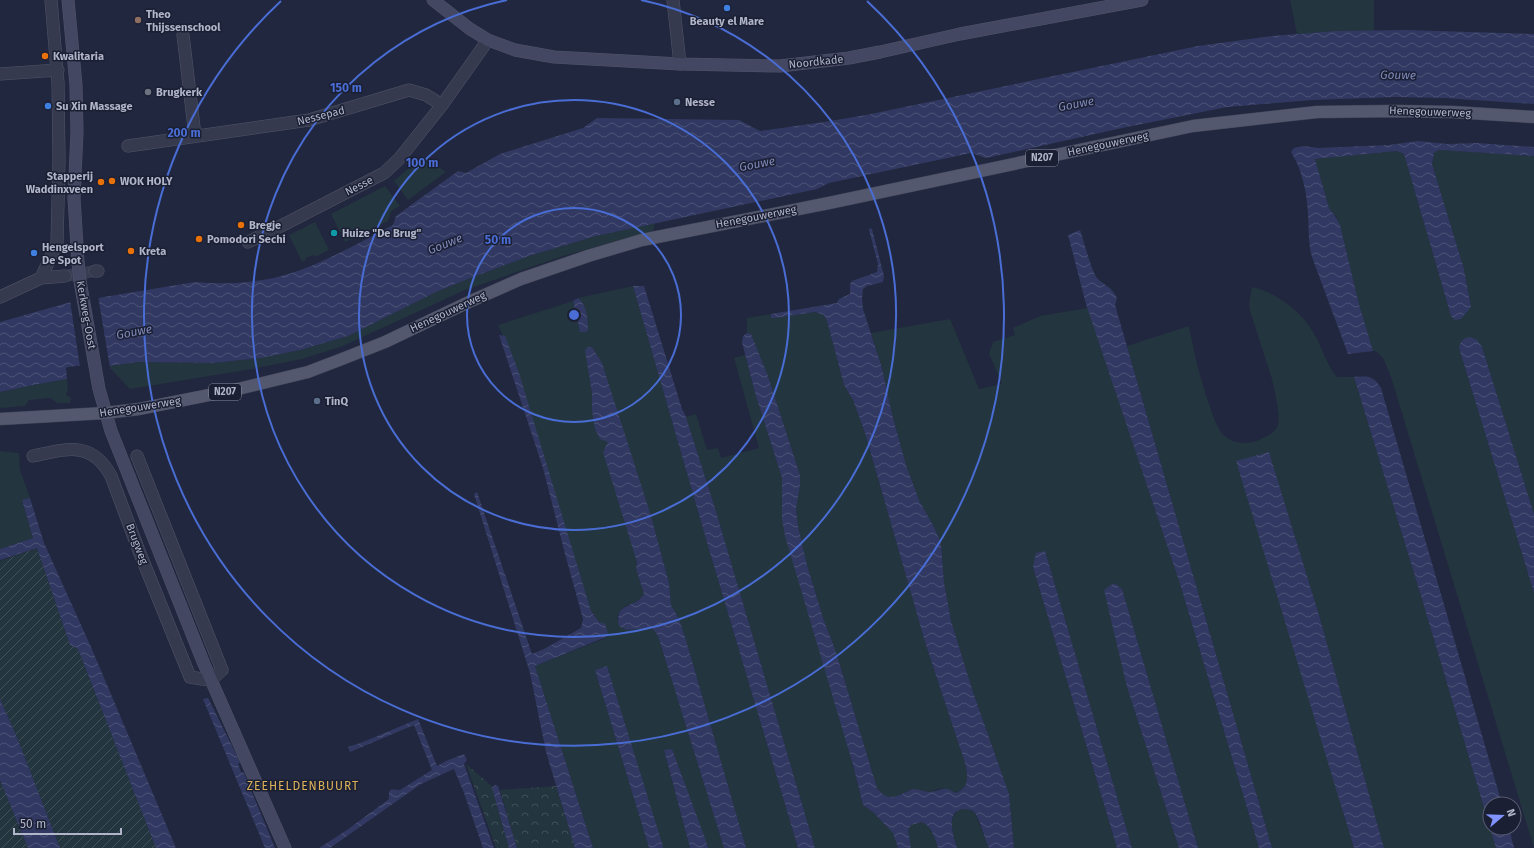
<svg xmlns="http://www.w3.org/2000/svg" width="1534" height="848" viewBox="0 0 1534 848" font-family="'Fira Sans',sans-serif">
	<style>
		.grass { fill: #23353f }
		.forest { fill: url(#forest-crowns) }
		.garden { fill: url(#garden-furrows) }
		.water { fill: url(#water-waves) }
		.pier { fill: #21273e }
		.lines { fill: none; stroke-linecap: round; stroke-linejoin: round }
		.street-tunnel { stroke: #373c53; stroke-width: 12; stroke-dasharray: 12 6; stroke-linecap: butt }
		.street-casing { stroke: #515569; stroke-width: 13 }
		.secondary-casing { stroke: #515569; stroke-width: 13 }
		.primary-casing { stroke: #3f4357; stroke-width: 13 }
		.street { stroke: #363a4e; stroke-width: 12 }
		.secondary { stroke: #434762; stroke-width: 12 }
		.primary { stroke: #53586e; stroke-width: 12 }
		.secondary-bridge-casing { stroke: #515569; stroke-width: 13; stroke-linecap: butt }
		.secondary-bridge { stroke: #434762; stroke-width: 12 }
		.ring { fill: none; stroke: #496dd4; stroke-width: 2 }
		.shop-dot { fill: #3f7fe0; stroke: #1b1f33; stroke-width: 1.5 }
		.education-dot { fill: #8d6e63; stroke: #1b1f33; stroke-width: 1.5 }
		.food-dot { fill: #e8710a; stroke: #1b1f33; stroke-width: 1.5 }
		.worship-dot { fill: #6b7280; stroke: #1b1f33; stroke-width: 1.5 }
		.service-dot { fill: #5c6f8a; stroke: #1b1f33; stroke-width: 1.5 }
		.culture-dot { fill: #0f9aa8; stroke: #1b1f33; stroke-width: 1.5 }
		.labels { text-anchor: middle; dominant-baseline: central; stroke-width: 3; stroke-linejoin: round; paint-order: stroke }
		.shield { fill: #1b1f33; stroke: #84889d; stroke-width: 1 }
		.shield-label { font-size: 10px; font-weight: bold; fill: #b1b5ca }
		.poi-label { font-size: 11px; font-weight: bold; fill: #b1b5ca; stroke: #1b1f33; text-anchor: start }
		.street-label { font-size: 11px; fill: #b1b5ca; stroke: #1b1f33 }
		.water-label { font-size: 12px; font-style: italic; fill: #7f89b8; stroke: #1b1f33 }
		.neighbourhood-label { font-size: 12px; letter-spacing: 1px; fill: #dcb259; stroke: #1b1f33 }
		.centre { fill: #496dd4; stroke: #1b1f33; stroke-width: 2 }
		.ring-label { font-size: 12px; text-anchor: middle; font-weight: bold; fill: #496dd4; stroke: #1b1f33; stroke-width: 3; stroke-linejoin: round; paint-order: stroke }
	</style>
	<defs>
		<pattern id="forest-crowns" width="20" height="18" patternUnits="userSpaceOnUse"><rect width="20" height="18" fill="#23353f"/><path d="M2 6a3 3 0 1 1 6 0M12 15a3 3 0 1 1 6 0" fill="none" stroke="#415059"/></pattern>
		<pattern id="garden-furrows" width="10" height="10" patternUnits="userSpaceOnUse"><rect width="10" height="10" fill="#23353f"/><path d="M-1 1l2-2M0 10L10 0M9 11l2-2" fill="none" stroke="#415059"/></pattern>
		<pattern id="water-waves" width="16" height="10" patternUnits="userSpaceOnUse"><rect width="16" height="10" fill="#313962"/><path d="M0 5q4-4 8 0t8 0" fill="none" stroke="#4c5377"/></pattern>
	</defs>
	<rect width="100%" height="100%" fill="#21273e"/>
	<path class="grass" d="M1290,0H1374V31H1336L1297,34Z
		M1439,150L1534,156V514L1482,347L1459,348L1534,593V848L1391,377L1383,358L1376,351H1373L1359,304L1340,225L1337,218L1329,208L1315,159L1397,151L1404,154L1451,316L1471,307L1464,269L1432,164L1434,153Z
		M423,156L446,172L408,200L394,181Z
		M385,186L400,206L391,211L388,221L345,242L331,214Z
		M315,222L329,250L315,257L314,255L305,258L306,260L302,262L289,235Z
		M655,223L653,231L563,256L465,290L343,346L302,359L252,369L130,389L108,366L139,362L213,363L261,358L300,350L348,336L436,292L473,277L529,256L596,236Z
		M633,286L708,546L798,848H746L686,640L679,619L671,605L669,583L651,516L596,353L592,347H588L589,373L592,393V411L608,442L637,562L636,569L644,594C635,608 620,601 617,619L627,630L652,628L658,636L724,848H708L672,749L664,751L690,848H663L607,666L595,670L649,848H593L535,666L606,638L608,633L591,611L506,343L498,325L573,301L580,332L588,330C588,320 586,305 578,298Z
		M1252,287C1279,293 1305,314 1317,339C1324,353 1327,365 1337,377H1354L1421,596L1496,848H1384L1319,615L1269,452L1344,816L1354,848H1272L1127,346L1189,326C1194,353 1200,378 1209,404C1212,413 1215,423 1221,432C1232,446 1251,445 1265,437C1270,435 1277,430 1278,425C1281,417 1274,388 1272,379L1250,311L1249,303Z
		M1088,308L1180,584L1259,848H1198L1122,589L1114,583L1127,687L1179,848H1132L1045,551L1033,567L1117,848H1014L1009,794L973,692L951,621L944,582L941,543L934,527L919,500L906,465L892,414L882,368L871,333L950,319L979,389L1002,384L989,354L993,342L1015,335L1013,328L1040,316Z
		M815,312L824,315L827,321L844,385L853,400L865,433L925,642L965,763L968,777L966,785L962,789L955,793L941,788L930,792L912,789L898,796L890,798L883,795L877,788L835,649L824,621L807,565L798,526L796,509L800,485V475L768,376L751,334L747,333V318L771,314V318H775Z
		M745,355L755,393L782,478V495L863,805L874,813L894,833L898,848H815L715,508L686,417L696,414L707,450L718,448L721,458L759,448L734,358Z
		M67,379L68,390L66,395L71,398L70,403H57L50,398L29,400L25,406L0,408V392L33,385Z
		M0,451L19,453L20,470L30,498L22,501L33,538L0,549Z
		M962,809H968L975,813L989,848H957C954,835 945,816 962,809Z
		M922,822C932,827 935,838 938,848H911L908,830L911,825Z"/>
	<path class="forest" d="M466,764L493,787V792L509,848H496Z
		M556,786L575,848H517L500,790Z"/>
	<path class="garden" d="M37,548L70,645L77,648L80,654L156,848H60L16,735L0,699V561Z
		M0,780L28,848H0Z"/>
	<path class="water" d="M1407,30L1534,34V104L1444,98L1395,97L1312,100L1227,107L1122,128L986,158L971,153L829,183L817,189L596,236L529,256L473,277L436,292L348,336L300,350L261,358L213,363L139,362L108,366L107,362L68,367L66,368L67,379L33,385L0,392V322L71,302L72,310L99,306L98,298L195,282C224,285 257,283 285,275C323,264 358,243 393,225L396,216L458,171L466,173L500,154L583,128L597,118L739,120L760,131L824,122L866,115L1198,46L1272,36L1336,31Z
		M1418,141L1447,144L1477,143L1534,147V156L1439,150L1434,153L1432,164L1464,269L1471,307L1461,319L1455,320L1451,316L1404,154L1397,151L1315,159L1329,208L1337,219L1340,225L1359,304L1373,351L1348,354L1312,257C1308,243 1309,228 1308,214C1307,193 1302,169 1291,152L1294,148L1303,146L1319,148L1389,145Z
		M870,228L872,229L884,276L883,282L867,286L863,289L862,298L863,309L882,368L892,414L906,465L919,500L934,527L941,543L944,582L951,621L973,692L1009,794L1014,848H989C985,840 980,820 975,813C973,810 968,809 964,809C944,811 954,837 957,848H938C935,838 932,827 922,822L911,825L908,830L911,848H898L893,833L874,813L863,805L853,765L785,536L782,519V478L755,393L742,342L743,336L747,333L751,334L768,376L800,475V485L796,509L798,526L807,565L824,621L835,649L877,788C886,799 891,799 904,793C907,792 910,789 913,789C918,789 923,791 928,792C940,792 943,784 955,793C970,788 968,776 965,763L925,642L865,433L853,400L844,385L827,321L824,315L815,312L775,318H771V314L837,303L839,299L850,294V284L852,281L877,272L878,264L869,230Z
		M1080,230C1084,241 1091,270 1097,278C1105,286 1111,286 1117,298L1115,305L1272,848H1259L1180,584L1086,304L1068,235Z
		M633,286H644L682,409L686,417L715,508L815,848H798L708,546Z
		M578,298C587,305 588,320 588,330L586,332H580L573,301Z
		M499,335L505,336L519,373L591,611L599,622L605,624L608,633L606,637L535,666L593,848H575L546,752L530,673L474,494L477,492L532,654L544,649L581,628L583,619L565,554L543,468Z
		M1471,337L1477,340L1482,347L1534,514V593L1459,348C1461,340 1463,338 1471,337Z
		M588,347H592L602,363L651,516L669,583L671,605L679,619L686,640L746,848H724L658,636L652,628L627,630L619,626C614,601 634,610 644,594L636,569L637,562L603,452L608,442L600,439L595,429L592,411V393L585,350Z
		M1354,377C1368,376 1373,375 1381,388L1502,804H1490V828H1509L1514,848H1496L1421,596Z
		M1269,452L1319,615L1384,848H1354L1236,461Z
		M30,498L44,543L91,647L176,848H156L80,654L77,648L70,645L37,548L0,560V549L33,538L22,500Z
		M1045,551L1132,848H1117L1033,567L1036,553Z
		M1114,583L1122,589L1198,848H1179L1127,687L1104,590Z
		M607,666L663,846V848H649L595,670Z
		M208,698L240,762L238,764L241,772L244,773L275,848H265L203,699Z
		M0,699L16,735L60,848H28L0,780Z
		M418,719L437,766L446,761L464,754L467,760L464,764L494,848H483L464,793L454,769L421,784L330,848H319L347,830L389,799C389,788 389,789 400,790L432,770L414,725L350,752L348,747L363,742Z
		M672,749L705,838L708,848H690L664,750Z
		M495,785L498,786L517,848H509L493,792L492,788Z"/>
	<path class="pier" d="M98,296L110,368H107L106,364L80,367L70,300L72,301L74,309L97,305L96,298Z"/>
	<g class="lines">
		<path class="street-tunnel" d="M65,276L95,271"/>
		<defs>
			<path id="street" d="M673,0L680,64
				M183,35L195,136
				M0,74L58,70
				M128,146L309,120L409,90L426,95L442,105
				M248,242L281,226L384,173L399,159L411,144L442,105L488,40
				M95,271H98
				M41,278L57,243L59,160L58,83L51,0
				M0,297L41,278L65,276
				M33,456C66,449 92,440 111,476L139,551L190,677L202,679L211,680L222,670L137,456"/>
			<path id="secondary" d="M68,0L76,85L77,132L74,198L78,262
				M433,0L470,29L488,40L515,50L554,57L680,64L780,66L849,58L880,52L960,34L1142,0
				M80,281L99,389L111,431L204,664L285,848"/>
			<path id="primary" d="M0,419L105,413L139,409L234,390L308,372L342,359L385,342L471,301L521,279L588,256L642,240L829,203L1193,126L1317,112L1395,111L1452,112L1534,117"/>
		</defs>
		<use href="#street" class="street-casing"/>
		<use href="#secondary" class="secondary-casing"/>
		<use href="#primary" class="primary-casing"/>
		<use href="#street" class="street"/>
		<use href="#secondary" class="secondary"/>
		<use href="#primary" class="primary"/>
		<defs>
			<path id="secondary-bridge" d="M78,262L80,281"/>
		</defs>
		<use href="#secondary-bridge" class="secondary-bridge-casing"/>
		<use href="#secondary-bridge" class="secondary-bridge"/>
	</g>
	<g class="ring">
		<circle cx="574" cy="315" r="107"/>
		<circle cx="574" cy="315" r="215"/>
		<path d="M641 0A322 322 0 1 1 507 0"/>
		<path d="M867 1A430 430 0 1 1 281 1"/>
	</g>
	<g class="shop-dot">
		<circle cx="727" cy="8" r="4"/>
		<circle cx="48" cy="106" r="4"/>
		<circle cx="34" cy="253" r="4"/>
	</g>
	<circle class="education-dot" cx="138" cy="20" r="4"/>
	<g class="food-dot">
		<circle cx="45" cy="56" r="4"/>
		<circle cx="112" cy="181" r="4"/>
		<circle cx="101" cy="182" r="4"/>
		<circle cx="241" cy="225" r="4"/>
		<circle cx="199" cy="239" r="4"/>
		<circle cx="131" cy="251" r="4"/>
	</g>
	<circle class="worship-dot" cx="148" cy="92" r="4"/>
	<g class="service-dot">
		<circle cx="677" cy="102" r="4"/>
		<circle cx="317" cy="401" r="4"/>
	</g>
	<circle class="culture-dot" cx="334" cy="233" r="4"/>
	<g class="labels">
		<g class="shield">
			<rect x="1026" y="150" width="32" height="16" rx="3"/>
			<rect x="209" y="384" width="32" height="16" rx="3"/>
		</g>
		<g class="shield-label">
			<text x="1042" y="158">N207</text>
			<text x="225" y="392">N207</text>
		</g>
		<g class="poi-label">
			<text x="146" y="14">Theo<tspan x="146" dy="13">Thijssenschool</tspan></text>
			<text x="727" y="21" text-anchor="middle">Beauty el Mare</text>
			<text x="53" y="56">Kwalitaria</text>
			<text x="156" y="92">Brugkerk</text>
			<text x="685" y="102">Nesse</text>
			<text x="56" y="106">Su Xin Massage</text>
			<text x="93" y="176" text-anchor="end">Stapperij<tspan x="93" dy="13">Waddinxveen</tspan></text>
			<text x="120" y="181">WOK HOLY</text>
			<text x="249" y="225">Bregje</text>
			<text x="342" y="233">Huize "De Brug"</text>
			<text x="207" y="239">Pomodori Sechi</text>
			<text x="42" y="247">Hengelsport<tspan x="42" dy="13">De Spot</tspan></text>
			<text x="139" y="251">Kreta</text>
			<text x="325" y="401">TinQ</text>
		</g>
		<g class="street-label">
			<text transform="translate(816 62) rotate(-6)">Noordkade</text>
			<text transform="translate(1430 112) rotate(2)">Henegouwerweg</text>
			<text transform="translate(321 116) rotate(-14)">Nessepad</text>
			<text transform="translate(1108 144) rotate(-12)">Henegouwerweg</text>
			<text transform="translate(359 186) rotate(-27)">Nesse</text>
			<text transform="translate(756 217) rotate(-11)">Henegouwerweg</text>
			<text transform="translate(448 312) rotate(-25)">Henegouwerweg</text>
			<text transform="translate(86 315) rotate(80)">Kerkweg-Oost</text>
			<text transform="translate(140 407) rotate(-9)">Henegouwerweg</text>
			<text transform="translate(137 544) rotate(69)">Brugweg</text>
		</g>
		<g class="water-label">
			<text transform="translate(1398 75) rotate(1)">Gouwe</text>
			<text transform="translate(1076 104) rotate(-11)">Gouwe</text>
			<text transform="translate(757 164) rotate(-11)">Gouwe</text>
			<text transform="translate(445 244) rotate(-22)">Gouwe</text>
			<text transform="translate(134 332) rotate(-11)">Gouwe</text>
		</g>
		<g class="neighbourhood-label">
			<text x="303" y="786">ZEEHELDENBUURT</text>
		</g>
	</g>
	<circle cx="574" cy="315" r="6" class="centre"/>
	<g class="ring-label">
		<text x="346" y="92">150 m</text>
		<text x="184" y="137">200 m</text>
		<text x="422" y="167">100 m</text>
		<text x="498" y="244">50 m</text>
	</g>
	<g transform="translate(1502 816) rotate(71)"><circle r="19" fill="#1b1f33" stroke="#575b6f"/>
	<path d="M0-3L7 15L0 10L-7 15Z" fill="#8193ff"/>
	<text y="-6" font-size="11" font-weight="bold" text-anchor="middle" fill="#b1b5ca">N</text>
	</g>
	<path d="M14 828v6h107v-6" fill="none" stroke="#b1b5ca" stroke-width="2"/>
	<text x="20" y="828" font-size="12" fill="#b1b5ca" stroke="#1b1f33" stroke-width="3" paint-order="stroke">50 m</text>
</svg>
